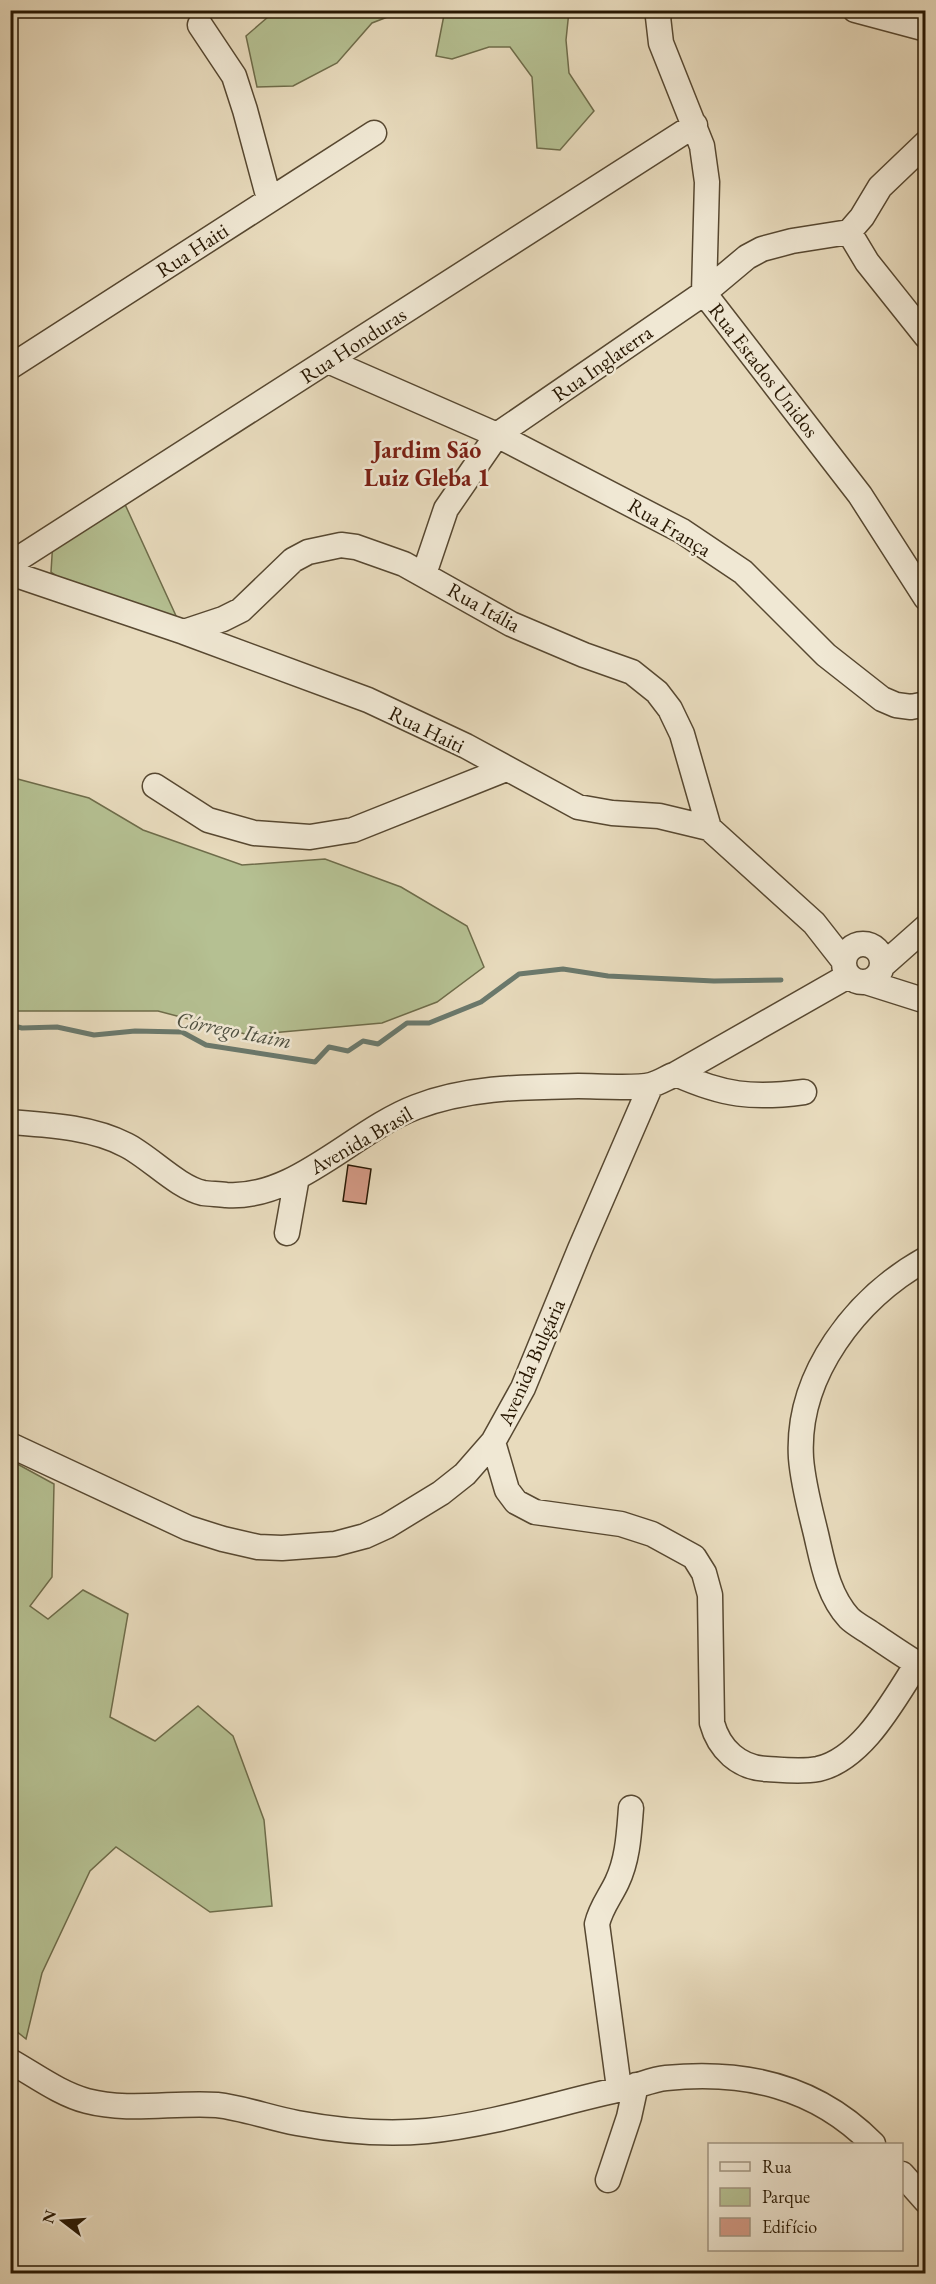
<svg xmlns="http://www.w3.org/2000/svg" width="936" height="2284" viewBox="0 0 936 2284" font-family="'EB Garamond',serif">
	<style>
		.green { fill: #b5c092; stroke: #6e6c4a; stroke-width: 1.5 }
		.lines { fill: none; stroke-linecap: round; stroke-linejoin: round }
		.stream { stroke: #6a796d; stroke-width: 5 }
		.building { fill: #d39985; stroke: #271702; stroke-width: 1.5 }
		.minor-casing { stroke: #574831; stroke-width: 27 }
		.minor { stroke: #f0e8d4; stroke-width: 24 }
		.labels { text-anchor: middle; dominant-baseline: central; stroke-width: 5; stroke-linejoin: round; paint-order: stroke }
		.street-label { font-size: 21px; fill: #271702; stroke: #f0e8d4 }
		.water-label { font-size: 22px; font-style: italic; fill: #4e5041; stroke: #f0e8d4 }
		.quarter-label { font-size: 24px; font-weight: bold; fill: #7a1f14; stroke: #f0e8d4 }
	</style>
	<rect width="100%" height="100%" fill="#e8dbbd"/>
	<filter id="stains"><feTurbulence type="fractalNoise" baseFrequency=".00333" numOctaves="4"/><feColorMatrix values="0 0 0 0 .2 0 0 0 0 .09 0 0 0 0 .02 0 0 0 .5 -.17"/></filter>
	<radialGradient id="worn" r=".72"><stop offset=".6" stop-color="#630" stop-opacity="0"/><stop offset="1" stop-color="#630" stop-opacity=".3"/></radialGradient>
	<path class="green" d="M275,11V10L403,11L372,23L337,63L293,86L257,87L246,36Z
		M439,11H569L566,40L569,73L594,111L560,150L537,148L532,77L510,47H489L452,59L436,56L444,15Z
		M123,500L177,618L64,581L51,572L53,540Z
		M10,777L89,798L143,830L242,865L325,859L401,887L467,926L484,967L437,1002L382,1023L249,1035L158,1011H11Z
		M10,1460L54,1484L52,1577L30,1606L48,1619L83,1590L128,1614L110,1717L155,1741L198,1706L233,1736L264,1820L272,1906L210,1912L116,1847L90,1871L42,1973L26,2039L10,2026Z"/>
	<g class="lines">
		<path class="stream" d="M10,1025L22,1028L57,1027L94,1035L135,1031L182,1032L206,1045L315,1062L329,1047L348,1051L363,1041L378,1044L407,1023H429L481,1002L519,974L563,969L608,976L714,981L781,980"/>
	</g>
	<path class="building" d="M348,1165L371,1169L366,1204L343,1201Z"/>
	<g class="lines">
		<defs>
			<path id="minor" d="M661,10L658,17L661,43L702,146L707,182L704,293L860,495L926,598
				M855,10L926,29
				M200,25L234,76L245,110L269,199
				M926,143L880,187L862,217L849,232L867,262L926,336
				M328,361L497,435L682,531L743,572L826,655L882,699L896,705L911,707L926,704
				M10,367L374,133
				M10,564L695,125
				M10,573L184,632L368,700L466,746L578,807L612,813L659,816L709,828L814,923L843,960
				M424,574L446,509L497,435L704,293L747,257L762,249L792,241L849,232
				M184,632L223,619L241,610L293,560L308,552L341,545L356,547L404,564L511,624L584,655L632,672L657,692L670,709L682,734L709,828
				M155,786L208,820L254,833L310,837L353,830L506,769
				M844 963a19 19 0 1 1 38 0a19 19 0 1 1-38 0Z
				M882,966L926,927
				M866,982L926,1001
				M676,1074C723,1095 752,1099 804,1092
				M10,1122C49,1125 91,1127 126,1145C150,1157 177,1187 203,1193C210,1194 218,1194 226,1195C295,1200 353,1131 416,1107C468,1087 524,1087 578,1086C597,1086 635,1089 651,1085C659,1083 668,1077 676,1074L848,976
				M287,1233L297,1177
				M926,1259C856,1298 796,1375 801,1458C803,1484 810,1509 816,1534C823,1564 828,1595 849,1618C855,1624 865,1629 872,1634C890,1646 907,1658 926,1669
				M493,1442L507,1490L516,1502L535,1512L621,1524L652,1534L694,1557L704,1573L710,1595L712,1723C719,1749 739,1768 767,1769C784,1770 802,1772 818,1769C863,1759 894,1699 917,1664
				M10,1445L188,1528L223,1539L258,1547L282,1548L335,1544L365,1536L387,1526L441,1493L465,1474L493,1442L523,1388L580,1249L651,1085
				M10,2061C35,2075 60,2094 87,2101C129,2112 174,2102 217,2105C244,2108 270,2118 297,2123C340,2131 384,2135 427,2131C498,2124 566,2100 635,2086C645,2083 656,2079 666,2078C745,2070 816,2086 873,2144
				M619,2088L597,1924C601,1907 610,1897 617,1882C628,1859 629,1833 631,1808
				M902,2174L926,2201
				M608,2180L629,2117L636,2085"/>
		</defs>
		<use href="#minor" class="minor-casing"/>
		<use href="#minor" class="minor"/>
	</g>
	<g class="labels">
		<g class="street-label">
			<text transform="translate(192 250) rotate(-33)">Rua Haiti</text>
			<text transform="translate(353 345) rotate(-33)">Rua Honduras</text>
			<text transform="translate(602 363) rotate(-35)">Rua Inglaterra</text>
			<text transform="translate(764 370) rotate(52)">Rua Estados Unidos</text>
			<text transform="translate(670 527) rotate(31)">Rua França</text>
			<text transform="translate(484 607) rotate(29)">Rua Itália</text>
			<text transform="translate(427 729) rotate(26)">Rua Haiti</text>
			<text transform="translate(361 1140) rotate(-30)">Avenida Brasil</text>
			<text transform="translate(531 1362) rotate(-66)">Avenida Bulgária</text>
		</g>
		<g class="water-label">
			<text transform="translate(234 1030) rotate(11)">Córrego Itaim</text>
		</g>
		<g class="quarter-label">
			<text x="427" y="449">Jardim São<tspan x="427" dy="28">Luiz Gleba 1</tspan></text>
		</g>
	</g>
	<rect width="936" height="2284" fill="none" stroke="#e8dbbd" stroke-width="36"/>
	<rect x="12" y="12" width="912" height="2260" fill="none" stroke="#271702" stroke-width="3"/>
	<rect x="18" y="18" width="900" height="2248" fill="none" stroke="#271702" stroke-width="1.5"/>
	<rect x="708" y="2143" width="195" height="108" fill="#f0e8d4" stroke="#a09480" stroke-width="1.5"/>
	<rect x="720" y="2162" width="30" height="9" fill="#f0e8d4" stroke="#a09480" stroke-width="1.5"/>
	<text x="762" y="2173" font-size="18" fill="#271702">Rua</text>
	<rect x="720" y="2188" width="30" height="18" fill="#b5c092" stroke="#a09480" stroke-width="1.5"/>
	<text x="762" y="2203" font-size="18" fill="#271702">Parque</text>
	<rect x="720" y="2218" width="30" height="18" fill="#d39985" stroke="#a09480" stroke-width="1.5"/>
	<text x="762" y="2233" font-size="18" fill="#271702">Edifício</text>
	<g transform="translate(63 2221) rotate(287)" stroke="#f0e8d4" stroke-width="4.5" paint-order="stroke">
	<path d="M0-4.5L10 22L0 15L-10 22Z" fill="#271702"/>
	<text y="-9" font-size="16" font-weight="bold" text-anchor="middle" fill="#271702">N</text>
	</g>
	<rect width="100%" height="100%" filter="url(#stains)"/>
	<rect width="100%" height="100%" fill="url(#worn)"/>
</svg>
